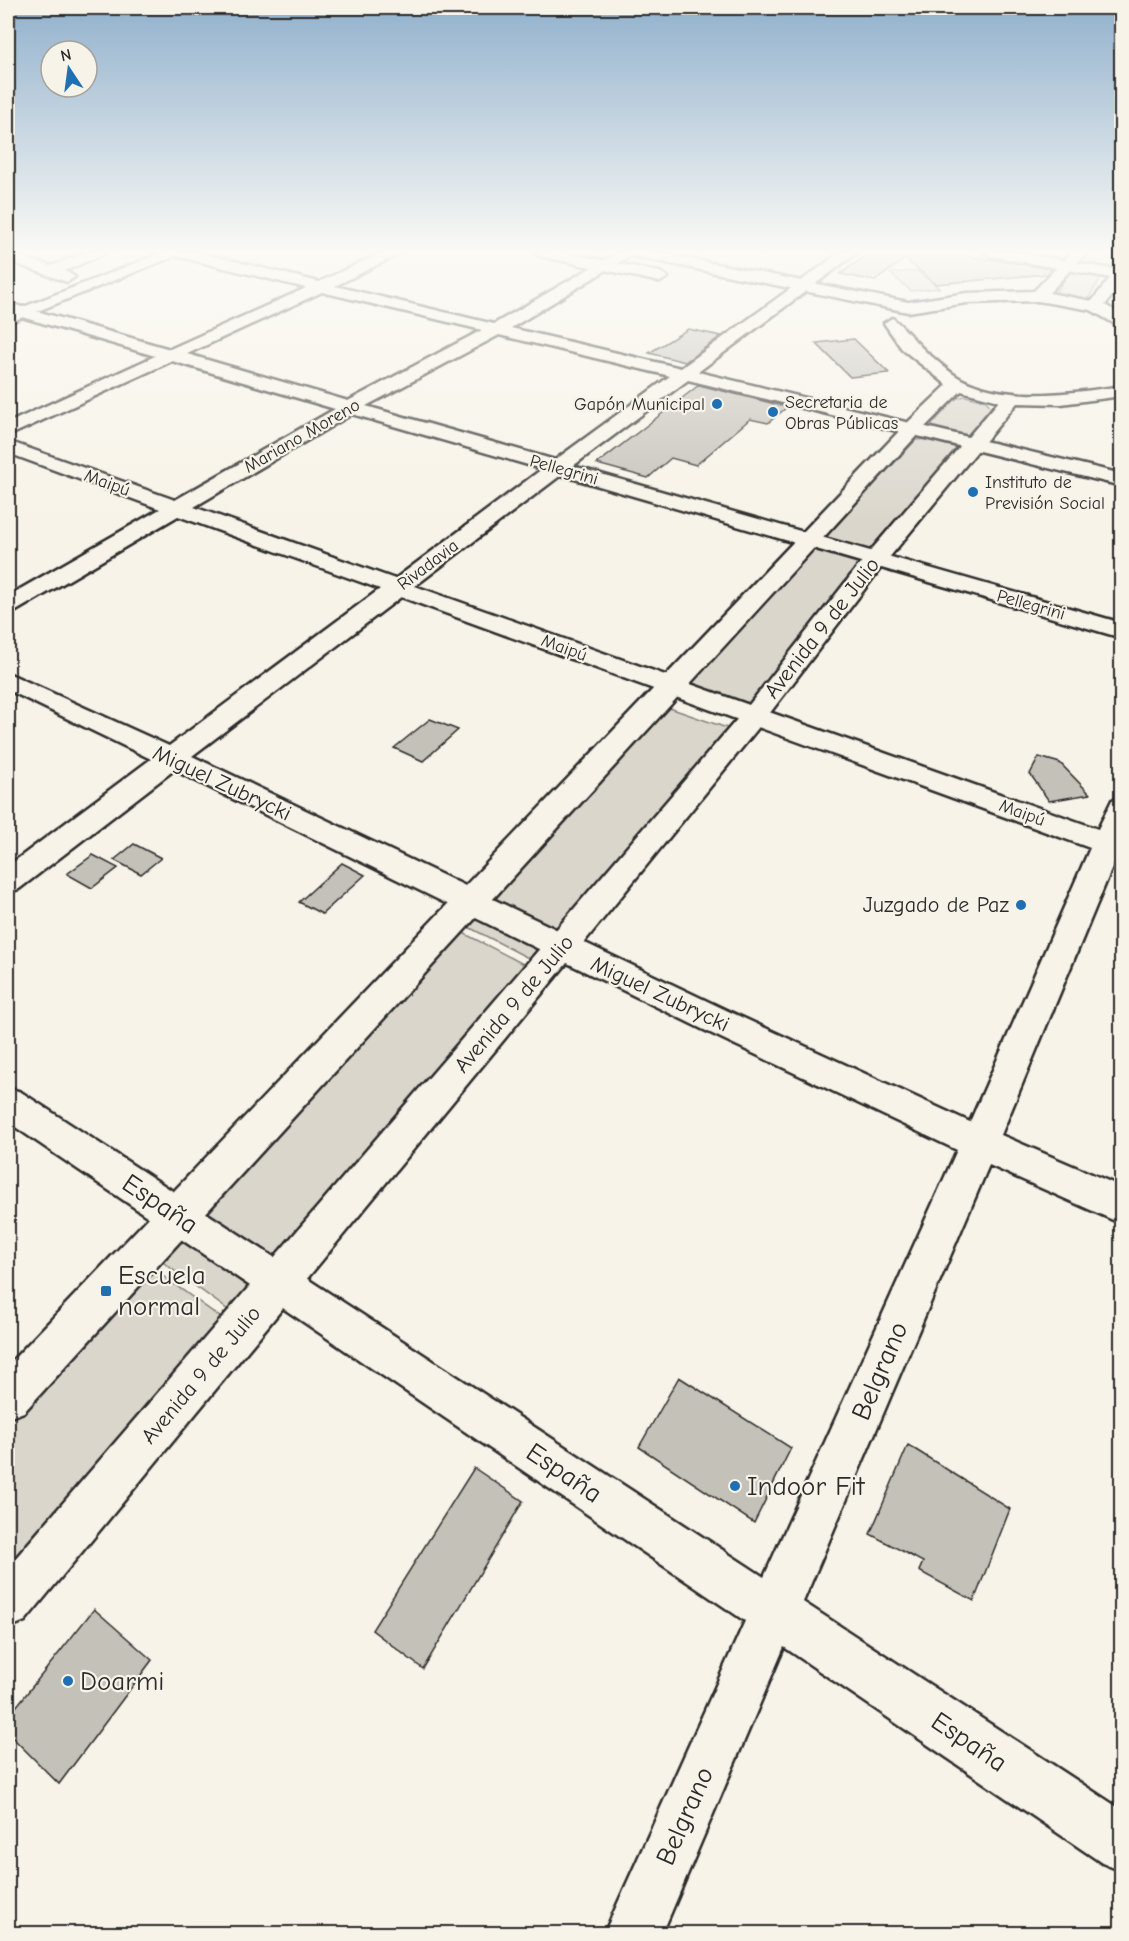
<svg xmlns="http://www.w3.org/2000/svg" width="1129" height="1941" viewBox="0 0 1129 1941" font-family="'Comic Neue',sans-serif">
	<style>
		.green { fill: #dad6cc; stroke: #82807c; stroke-width: 1.5 }
		.building { fill: #c4c1b9; stroke: #2b2b2b; stroke-width: 1.5 }
		.lines { fill: none; stroke-linecap: round; stroke-linejoin: round }
		.minor-casing { stroke: #2b2b2b; stroke-width: 5 }
		.major-casing { stroke: #2b2b2b; stroke-width: 5 }
		.minor { fill: #f7f3e8; fill-rule: evenodd }
		.major { fill: #f7f3e8; fill-rule: evenodd }
		.poi-dot { fill: #1f6fb2; stroke: #f7f3e8; stroke-width: 2 }
		.labels { text-anchor: middle; dominant-baseline: central; stroke-width: 4.5; stroke-linejoin: round; paint-order: stroke }
		.far-poi-label { font-size: 18px; fill: #2b2b2b; stroke: #f7f3e8; text-anchor: start }
		.far-street-label { font-size: 18px; fill: #2b2b2b; stroke: #f7f3e8 }
		.street-label { font-size: 22px; fill: #2b2b2b; stroke: #f7f3e8 }
		.poi-label { font-size: 22px; fill: #2b2b2b; stroke: #f7f3e8; text-anchor: end }
		.near-street-label { font-size: 27px; fill: #2b2b2b; stroke: #f7f3e8 }
		.near-poi-label { font-size: 27px; fill: #2b2b2b; stroke: #f7f3e8; text-anchor: start }
	</style>
	<rect width="100%" height="100%" fill="#f7f3e8"/>
	<filter id="ink" filterUnits="userSpaceOnUse"><feTurbulence type="fractalNoise" baseFrequency=".0167" numOctaves="2"/><feDisplacementMap in="SourceGraphic" scale="12" xChannelSelector="R" yChannelSelector="G"/><feConvolveMatrix kernelMatrix="1 2 1 2 8 2 1 2 1" color-interpolation-filters="sRGB"/></filter>
	<g filter="url(#ink)">
		<path class="green" d="M1090,252H1121V258L1112,270L1080,264Z
			M1072,269L1103,275L1086,302L1053,296Z
			M917,271L939,288L911,291L890,273Z
			M965,396L986,401L991,407L969,435L955,436L936,431L932,425L954,399Z
			M933,439L962,447L878,557L820,541L916,440Z
			M817,546L874,563L754,710L681,685Z
			M658,704L733,730L536,962L449,917Z
			M442,922L531,968L235,1315L138,1244Z
			M131,1253L228,1323L8,1585V1385Z"/>
		<path class="building" d="M871,252H942L1052,269L1047,274L936,284L905,259L875,281L840,274Z
			M688,329L721,336L685,362L649,353Z
			M854,339L889,373L850,377L816,343Z
			M699,385L787,407L768,423L750,419L696,465L671,458L648,478L597,464Z
			M430,719L458,730L423,761L394,748Z
			M1039,757L1060,763L1090,794L1049,801L1030,774Z
			M134,844L161,858L141,874L114,860Z
			M93,855L118,868L92,888L67,874Z
			M342,863L365,875L322,914L299,902Z
			M679,1377L791,1448L754,1523L639,1447Z
			M908,1445L1010,1509L974,1601L919,1571L923,1562L870,1534Z
			M474,1468L523,1501L423,1669L372,1630Z
			M94,1609L152,1660L59,1784L8,1733V1717Z"/>
		<g class="lines">
			<defs>
				<path id="minor" d="M87,252H108L65,271L75,277L67,282L8,261V255L13,254L51,266Z
					M170,252H197L319,282L383,252H403L335,286L494,324L618,252H636L511,328L681,368L841,252H858L698,372L1122,474V486L688,380L573,466L1122,623V638L561,475L415,586L1098,829L1112,800L1122,798V859L1116,858L1001,1135L1122,1187V1224L989,1165L803,1602L1122,1810V1871L1102,1863L784,1647L662,1934H604L745,1621L8,1122V1088L21,1092L764,1577L957,1150L702,1029L174,770L19,889L8,892V866L151,759L8,690V673L169,746L380,589L178,516L16,611L8,613V596L160,509L8,453V441L175,500L335,409L172,361L8,436V423L155,356L8,313V303L170,349L306,288L172,255ZM322,292L482,330L348,401L187,354ZM499,335L670,376L555,460L366,406ZM352,414L542,469L395,579L194,507ZM401,597L1090,848L970,1122L726,1010L192,756Z
					M984,252H1017L1122,271V280L991,256Z"/>
				<path id="major" d="M164,252H185L8,323V313Z
					M533,252H563L660,272L668,277L660,282L540,256Z
					M625,252H656L908,302L967,293L1034,291L1072,252H1087L1049,293L1092,301L1117,269L1122,268V283L1105,305L1122,315V328L1091,310L1038,301L967,303L908,312L632,256Z
					M892,318C898,320 921,349 931,356C941,364 950,373 961,379C1008,403 1071,393 1122,386V396L1061,404L1017,403L883,565L763,722L572,957L25,1621L8,1628V1567L745,710L867,555L999,401L961,391L919,433L24,1412L8,1418V1365L905,425L947,385L902,349L884,323Z"/>
			</defs>
			<use href="#minor" class="minor-casing"/>
			<use href="#major" class="major-casing"/>
			<use href="#minor" class="minor"/>
			<use href="#major" class="major"/>
		</g>
	</g>
	<linearGradient id="sky" x2="0" y2="1"><stop stop-color="#91b1cd"/><stop offset="0.48" stop-color="#fbfaf5"/><stop offset="1" stop-color="#fbfaf5" stop-opacity="0"/></linearGradient>
	<rect width="1129" height="524" fill="url(#sky)"/>
	<g class="poi-dot">
		<circle cx="717" cy="404" r="6"/>
		<circle cx="773" cy="412" r="6"/>
		<circle cx="973" cy="492" r="6"/>
		<circle cx="1021" cy="905" r="6"/>
		<rect x="100" y="1285" width="12" height="12" rx="3"/>
		<circle cx="735" cy="1486" r="6"/>
		<circle cx="68" cy="1681" r="6"/>
	</g>
	<g class="labels">
		<g class="far-poi-label">
			<text x="785" y="402">Secretaria de<tspan x="785" dy="21">Obras Públicas</tspan></text>
			<text x="705" y="404" text-anchor="end">Gapón Municipal</text>
			<text x="985" y="482">Instituto de<tspan x="985" dy="21">Previsión Social</tspan></text>
		</g>
		<g class="far-street-label">
			<text transform="translate(302 436) rotate(-30)">Mariano Moreno</text>
			<text transform="translate(564 470) rotate(16)">Pellegrini</text>
			<text transform="translate(107 483) rotate(20)">Maipú</text>
			<text transform="translate(428 565) rotate(-37)">Rivadavia</text>
			<text transform="translate(1031 605) rotate(16)">Pellegrini</text>
			<text transform="translate(564 648) rotate(20)">Maipú</text>
			<text transform="translate(1022 813) rotate(20)">Maipú</text>
		</g>
		<g class="street-label">
			<text transform="translate(822 628) rotate(-52)">Avenida 9 de Julio</text>
			<text transform="translate(222 783) rotate(25)">Miguel Zubrycki</text>
			<text transform="translate(660 994) rotate(25)">Miguel Zubrycki</text>
			<text transform="translate(514 1004) rotate(-50)">Avenida 9 de Julio</text>
			<text transform="translate(201 1375) rotate(-50)">Avenida 9 de Julio</text>
		</g>
		<g class="poi-label">
			<text x="1009" y="905">Juzgado de Paz</text>
		</g>
		<g class="near-street-label">
			<text transform="translate(160 1204) rotate(34)">España</text>
			<text transform="translate(880 1371) rotate(-67)">Belgrano</text>
			<text transform="translate(564 1473) rotate(34)">España</text>
			<text transform="translate(969 1742) rotate(34)">España</text>
			<text transform="translate(685 1816) rotate(-66)">Belgrano</text>
		</g>
		<g class="near-poi-label">
			<text x="118" y="1275">Escuela<tspan x="118" dy="31">normal</tspan></text>
			<text x="747" y="1486">Indoor Fit</text>
			<text x="80" y="1681">Doarmi</text>
		</g>
	</g>
	<rect width="1129" height="1941" fill="none" stroke="#f7f3e8" stroke-width="30"/>
	<rect x="15" y="15" width="1099" height="1911" fill="none" stroke="#2b2b2b" stroke-width="2" filter="url(#ink)"/>
	<g transform="translate(69 69) rotate(347)"><circle r="28" fill="#f7f3e8" stroke="#a5a39c" stroke-width="1.5"/>
	<path d="M0-4.5L10 22L0 15L-10 22Z" fill="#1f6fb2"/>
	<text y="-9" font-size="16" font-weight="bold" text-anchor="middle" fill="#2b2b2b">N</text>
	</g>
</svg>
